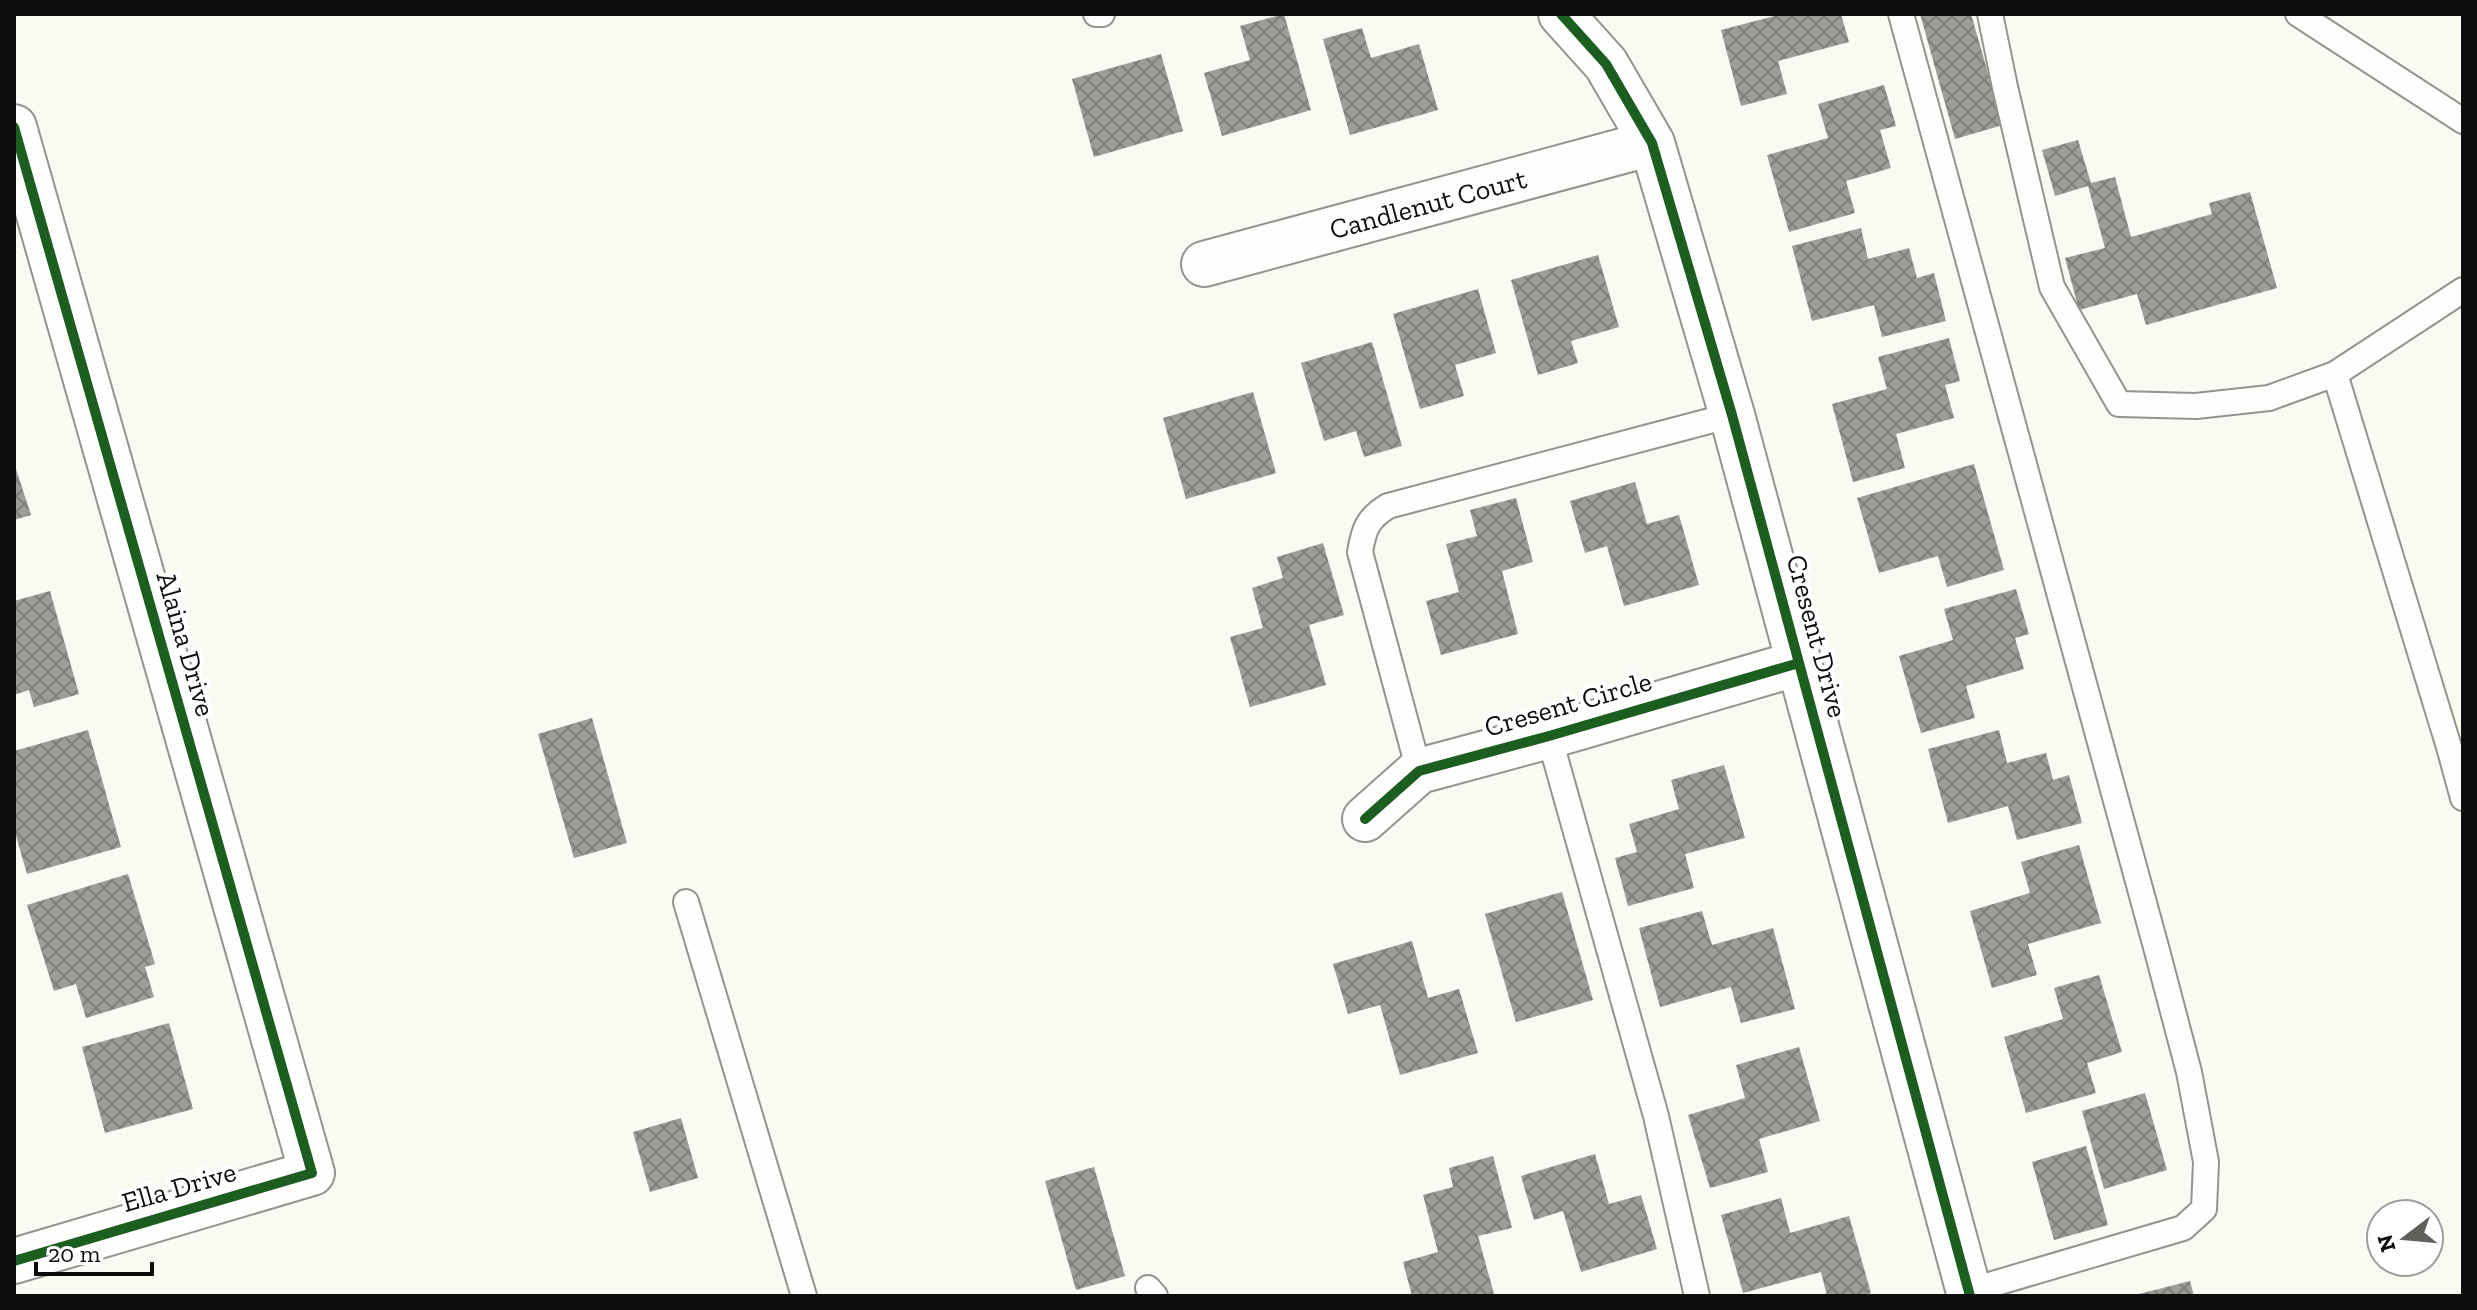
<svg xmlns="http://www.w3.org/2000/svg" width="2477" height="1310" viewBox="0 0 2477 1310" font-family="'Zilla Slab',serif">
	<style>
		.building { fill: url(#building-cross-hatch) }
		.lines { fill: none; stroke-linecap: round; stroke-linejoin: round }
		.service-casing { stroke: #949390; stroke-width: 28 }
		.minor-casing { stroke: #949390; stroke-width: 48 }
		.service { stroke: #fefefd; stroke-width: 24 }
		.minor { stroke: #fefefd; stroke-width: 44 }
		.cycleway-casing { stroke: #fff; stroke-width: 15 }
		.cycleway { stroke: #1b5e20; stroke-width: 10 }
		.labels { text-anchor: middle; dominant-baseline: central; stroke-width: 8; stroke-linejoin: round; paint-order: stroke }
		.street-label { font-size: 28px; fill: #0d0d0d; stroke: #fff }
	</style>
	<defs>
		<pattern id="building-cross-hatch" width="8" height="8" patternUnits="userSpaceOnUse" patternTransform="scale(2)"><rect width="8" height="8" fill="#9d9c98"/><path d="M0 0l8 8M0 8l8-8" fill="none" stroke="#7e7e7a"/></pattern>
	</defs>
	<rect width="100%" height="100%" fill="#faf9f2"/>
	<path class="building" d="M1284,14L1311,110L1222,136L1204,73L1250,60L1240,26Z
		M1782,14H1841L1849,42L1778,61L1787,94L1741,106L1721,30Z
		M1920,14H1971L2003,125L1955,139Z
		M1362,28L1371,58L1419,44L1438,110L1350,135L1323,39Z
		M1161,54L1183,131L1094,157L1072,79Z
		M1884,85L1896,126L1880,130L1891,168L1846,181L1855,213L1789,232L1767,155L1828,138L1818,104Z
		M2078,140L2091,183L2115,177L2131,237L2212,214L2209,203L2250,192L2277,288L2146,325L2137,294L2079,310L2065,258L2105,248L2088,186L2055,196L2042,150Z
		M1861,228L1868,259L1909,248L1917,278L1934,273L1946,321L1882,337L1874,305L1812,321L1792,246Z
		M1598,255L1619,327L1571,341L1578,363L1538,375L1511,280Z
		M1478,289L1496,353L1455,365L1464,396L1420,409L1393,314Z
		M1949,338L1960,381L1945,385L1954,418L1896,434L1905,468L1853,482L1832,404L1887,389L1878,357Z
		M1372,342L1402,446L1364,457L1356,431L1324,441L1301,363Z
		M1253,392L1276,473L1186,499L1163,418Z
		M14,463L31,515L14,520Z
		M1974,464L2004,570L1947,587L1938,556L1879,573L1857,498Z
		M1635,482L1647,524L1679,515L1699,585L1624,606L1607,546L1585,553L1570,501Z
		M1516,498L1533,562L1502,571L1518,634L1441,655L1426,601L1459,592L1446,544L1477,536L1470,510Z
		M1323,543L1344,615L1309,625L1326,685L1250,707L1230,637L1263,628L1252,588L1283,578L1277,557Z
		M2016,589L2029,634L2015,638L2024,669L1966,686L1975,718L1921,733L1899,656L1953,640L1944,609Z
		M50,591L79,694L34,707L29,690L14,695V601Z
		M592,718L627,843L574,858L538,734Z
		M88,730L121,847L27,874L14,829V751Z
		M1999,730L2007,763L2046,753L2053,780L2069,775L2082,823L2017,840L2008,806L1948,823L1928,749Z
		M1724,765L1745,838L1685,854L1694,888L1628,906L1615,858L1637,852L1629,824L1679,809L1671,780Z
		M2079,845L2101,923L2028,944L2037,975L1992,988L1970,911L2030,893L2021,862Z
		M128,874L155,964L145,967L154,997L86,1018L76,984L54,991L27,905Z
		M1562,892L1593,1000L1516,1022L1485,914Z
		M1702,911L1712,945L1773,928L1795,1009L1741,1023L1731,987L1660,1007L1639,928Z
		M1412,941L1428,998L1459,989L1478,1053L1400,1075L1380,1005L1348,1014L1333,964Z
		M2099,975L2122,1052L2087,1063L2096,1093L2026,1113L2004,1037L2063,1019L2054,988Z
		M169,1023L193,1109L105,1133L82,1047Z
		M1799,1047L1820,1121L1759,1139L1768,1172L1710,1188L1688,1115L1745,1098L1736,1065Z
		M2145,1093L2167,1170L2104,1189L2082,1111Z
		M681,1118L698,1178L650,1192L633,1132Z
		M2086,1146L2108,1225L2054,1240L2032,1162Z
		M1595,1154L1609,1204L1641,1195L1657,1249L1581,1272L1563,1211L1534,1220L1521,1176Z
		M1493,1156L1512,1228L1478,1236L1494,1294L1486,1296H1412L1403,1262L1438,1252L1423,1195L1453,1187L1449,1168Z
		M1094,1167L1125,1276L1076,1290L1045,1181Z
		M1781,1198L1790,1233L1849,1216L1871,1293L1860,1296H1827L1821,1272L1743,1293L1721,1215Z
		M2190,1281L2194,1296H2135V1295Z"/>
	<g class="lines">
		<defs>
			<path id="service" d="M1096,14H1102
				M1901,14L2156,947L2189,1072L2206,1162L2204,1209L2183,1228L1969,1291
				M1990,14L2005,87L2052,287L2119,404L2196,406L2269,398L2335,374L2463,290
				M2298,14L2463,121
				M2335,374L2449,747L2463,798
				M1549,736L1656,1116L1697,1296
				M1419,771L1360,552C1364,529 1367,519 1388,506L1732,415
				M686,902L804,1296
				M1148,1288L1155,1296"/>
			<path id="minor" d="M1561,14L1606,64L1652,143L1732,415L1970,1296
				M14,127L312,1173L14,1261
				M1204,264L1652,143
				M1365,819L1419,771L1549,736L1799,663"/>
		</defs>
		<use href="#service" class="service-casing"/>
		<use href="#minor" class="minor-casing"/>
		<use href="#service" class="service"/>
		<use href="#minor" class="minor"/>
		<defs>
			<path id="cycleway" d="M1561,14L1606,64L1652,143L1732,415L1970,1296
				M14,127L312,1173L14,1261
				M1365,819L1419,771L1549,736L1799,663"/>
		</defs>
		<use href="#cycleway" class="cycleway-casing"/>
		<use href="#cycleway" class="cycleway"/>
	</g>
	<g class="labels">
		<g class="street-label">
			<text transform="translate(1428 204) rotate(-15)">Candlenut Court</text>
			<text transform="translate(1817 636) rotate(75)">Cresent Drive</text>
			<text transform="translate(186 644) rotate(74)">Alaina Drive</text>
			<text transform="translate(1568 704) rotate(-16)">Cresent Circle</text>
			<text transform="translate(179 1187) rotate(-16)">Ella Drive</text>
		</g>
	</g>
	<rect width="2477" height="1310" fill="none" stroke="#0d0d0d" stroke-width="32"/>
	<g transform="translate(2405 1238) rotate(254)"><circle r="38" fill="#ffffff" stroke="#9e9e9e" stroke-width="2"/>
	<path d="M0-6L14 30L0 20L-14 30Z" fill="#60605d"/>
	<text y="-12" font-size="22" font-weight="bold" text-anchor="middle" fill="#0d0d0d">N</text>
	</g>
	<path d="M36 1262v12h116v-12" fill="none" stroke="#0d0d0d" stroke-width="4"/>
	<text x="48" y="1262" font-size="24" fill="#0d0d0d" stroke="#ffffff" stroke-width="6" paint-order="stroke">20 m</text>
</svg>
